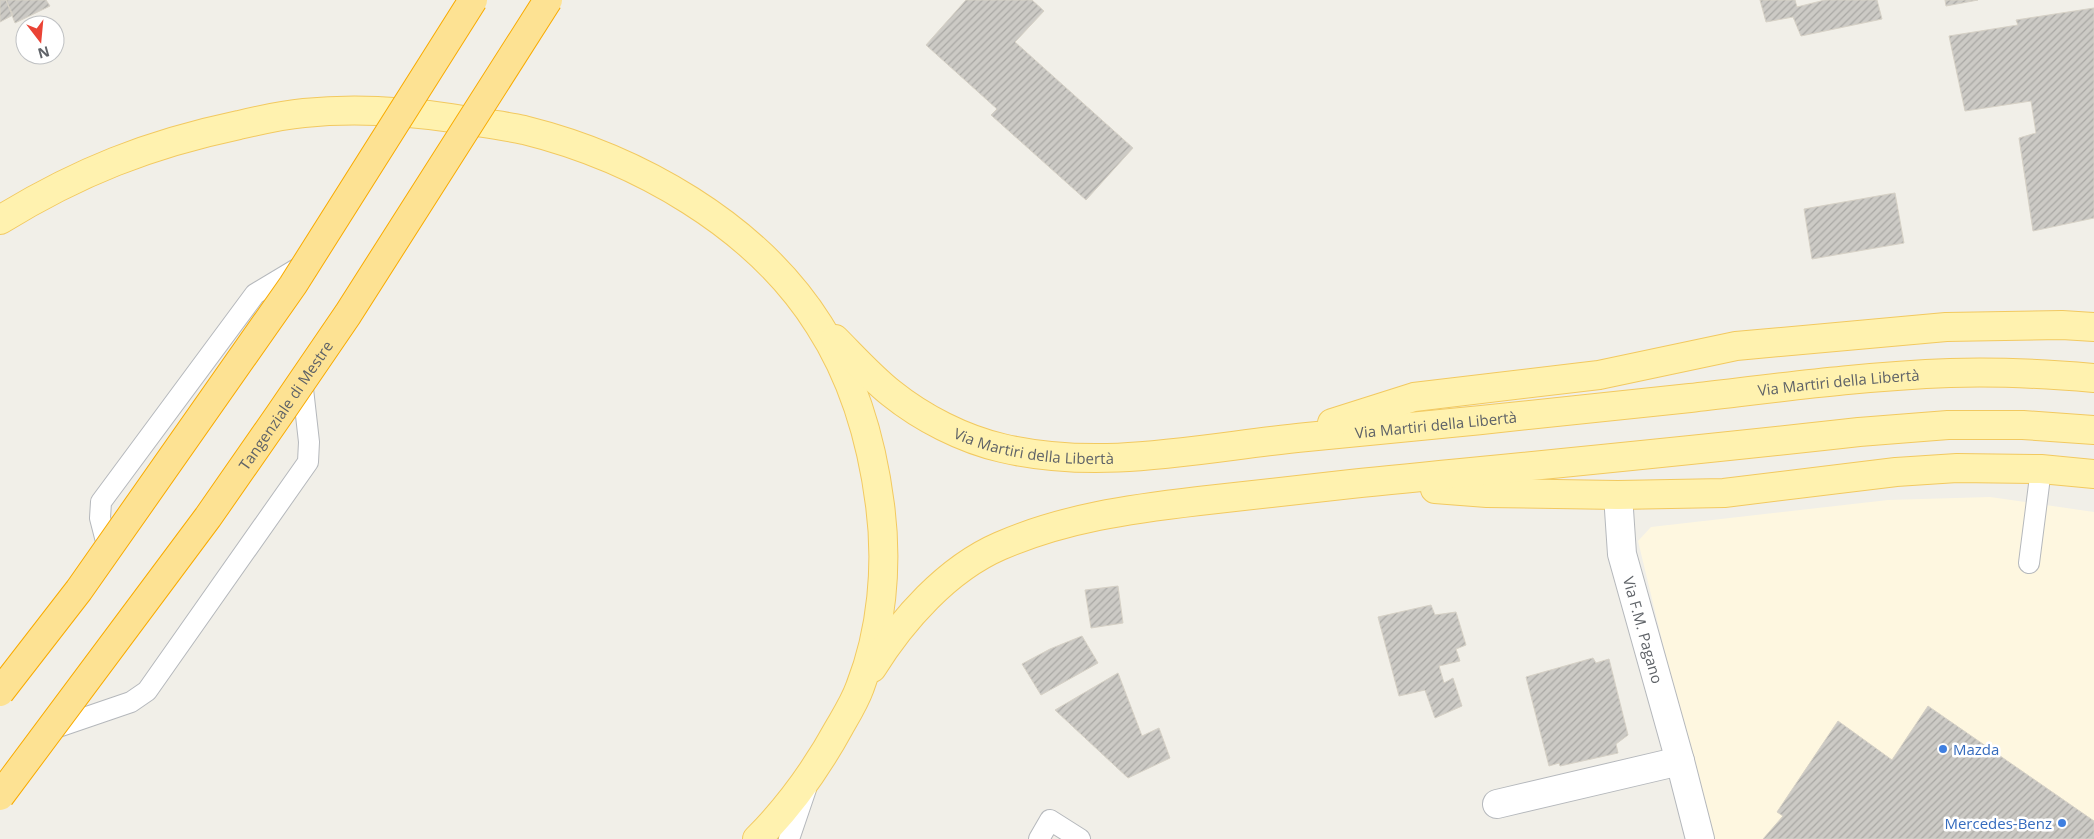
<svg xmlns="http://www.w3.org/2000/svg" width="2094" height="839" viewBox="0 0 2094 839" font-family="'Open Sans',sans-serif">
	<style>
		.commercial { fill: #fef7e0 }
		.building { fill: url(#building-hatch); stroke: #d6d1c6 }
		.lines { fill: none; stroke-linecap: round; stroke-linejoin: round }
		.lane-casing { stroke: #b5b8bc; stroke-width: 22 }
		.street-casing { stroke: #b5b8bc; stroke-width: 30 }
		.primary-casing { stroke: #f2c960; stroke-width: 30 }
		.lane { stroke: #fff; stroke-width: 20 }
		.street { stroke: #fff; stroke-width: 28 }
		.primary { stroke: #fff2af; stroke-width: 28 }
		.highway-bridge-casing { stroke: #f9ab00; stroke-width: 30; stroke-linecap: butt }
		.highway-bridge { stroke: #fde293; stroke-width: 28 }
		.shop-dot { fill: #3f7fe0; stroke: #fff; stroke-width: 2 }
		.labels { text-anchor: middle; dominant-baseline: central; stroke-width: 5; stroke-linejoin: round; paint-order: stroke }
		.street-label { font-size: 15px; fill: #5f6368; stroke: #fff }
		.shop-label { font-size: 15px; fill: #366cbe; stroke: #fff; text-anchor: start }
	</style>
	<defs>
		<pattern id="building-hatch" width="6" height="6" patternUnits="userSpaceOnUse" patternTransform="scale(1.25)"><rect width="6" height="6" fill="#cccac5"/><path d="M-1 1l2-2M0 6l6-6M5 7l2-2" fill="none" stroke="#a9a8a4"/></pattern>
	</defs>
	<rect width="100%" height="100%" fill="#f1efe8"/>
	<path class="commercial" d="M1990,497L2094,512V839H1710L1638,541L1651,527L1888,500Z"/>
	<path class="building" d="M0,0H6L13,15L0,22Z
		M6,0H46L50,6L15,23Z
		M966,0H1032L1044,11L1015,42L1133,148L1086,200L991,115L997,109L926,45Z
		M1760,0H1795L1797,7L1825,0H1877L1882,19L1801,36L1793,17L1766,22Z
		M1945,0H1978L1946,6Z
		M2094,8V218L2033,231L2019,138L2036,133L2031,101L1965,111L1949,36L2018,25L2016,20Z
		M1895,193L1904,243L1812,259L1804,209Z
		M1118,586L1123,623L1091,628L1085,590Z
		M1431,605L1435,615L1456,612L1466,645L1456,649L1460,661L1439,666L1444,683L1453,678L1462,706L1435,718L1425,690L1399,696L1378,617Z
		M1082,636L1098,663L1041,695L1022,664L1050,649Z
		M1593,658L1596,663L1609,659L1628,735L1616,744L1618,753L1560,766L1559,763L1549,766L1526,677Z
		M1118,673L1142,736L1159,728L1170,758L1128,778L1055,710Z
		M1928,706L2094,821V839H1763L1783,816L1777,812L1838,721L1892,760Z"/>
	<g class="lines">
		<defs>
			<path id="lane" d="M108,549L100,518L101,502L255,294L305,264
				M2029,563L2041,469
				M49,730L131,702L147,691L308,462L309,442L302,380
				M789,839L806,789
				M1039,839L1050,820L1080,839"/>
			<g id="street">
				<path id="s1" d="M1618,495L1622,554L1680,761L1700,839"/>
				<path d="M1497,804L1680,761"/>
			</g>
			<g id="primary">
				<path d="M0,220C78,172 149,144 239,125C260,120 282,115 304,113C353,108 403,111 451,118C475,122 500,125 524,130C637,158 756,225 819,325C854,379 872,442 880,505C888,565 882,631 860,687C855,701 847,714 840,726C817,768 791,805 757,839"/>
				<path id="s2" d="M835,339C853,357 871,377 891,393C922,418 963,439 1002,448C1103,472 1205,447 1307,437C1435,425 1562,412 1690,398C1777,388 1864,376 1950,373C1998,371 2047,374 2094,378"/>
				<path d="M1332,423L1414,397L1599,375L1736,346L1946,327L2062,325L2094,327"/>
				<path d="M1435,489L1487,493L1618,495L1724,493L1896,472L1957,468L2041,469L2094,474"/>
				<path d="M872,668C902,620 947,569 1000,546C1064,518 1131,509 1199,501C1250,495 1301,490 1351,484C1520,467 1690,451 1859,432L1948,425H2023L2094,430"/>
			</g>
		</defs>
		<use href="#lane" class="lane-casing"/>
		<use href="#street" class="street-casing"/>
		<use href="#primary" class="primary-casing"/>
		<use href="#lane" class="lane"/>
		<use href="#street" class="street"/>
		<use href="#primary" class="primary"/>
		<defs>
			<g id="highway-bridge">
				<path d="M0,692L79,590L293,285L473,0"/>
				<path id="s3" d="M0,796L208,517L279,415L348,314L548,0"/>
			</g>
		</defs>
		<use href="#highway-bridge" class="highway-bridge-casing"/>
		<use href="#highway-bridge" class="highway-bridge"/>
	</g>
	<g class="shop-dot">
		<circle cx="1943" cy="749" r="5"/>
		<circle cx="2062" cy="823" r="5"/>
	</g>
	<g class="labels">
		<g class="street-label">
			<text stroke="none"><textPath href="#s2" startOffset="1044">Via Martiri della Libertà</textPath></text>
			<text stroke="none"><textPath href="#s3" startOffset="484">Tangenziale di Mestre</textPath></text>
			<text stroke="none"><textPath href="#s2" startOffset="639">Via Martiri della Libertà</textPath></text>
			<text stroke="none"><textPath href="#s2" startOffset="234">Via Martiri della Libertà</textPath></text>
			<text stroke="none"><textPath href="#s1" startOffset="138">Via F.M. Pagano</textPath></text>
		</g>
		<g class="shop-label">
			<text x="1953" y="749">Mazda</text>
			<text x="2052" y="823" text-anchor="end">Mercedes-Benz</text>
		</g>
	</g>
	<g transform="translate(40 40) rotate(164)"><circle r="24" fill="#ffffff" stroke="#bfc1c3"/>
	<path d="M0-4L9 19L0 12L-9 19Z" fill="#ea4335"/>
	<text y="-8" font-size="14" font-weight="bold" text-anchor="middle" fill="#5f6368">N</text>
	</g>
</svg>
